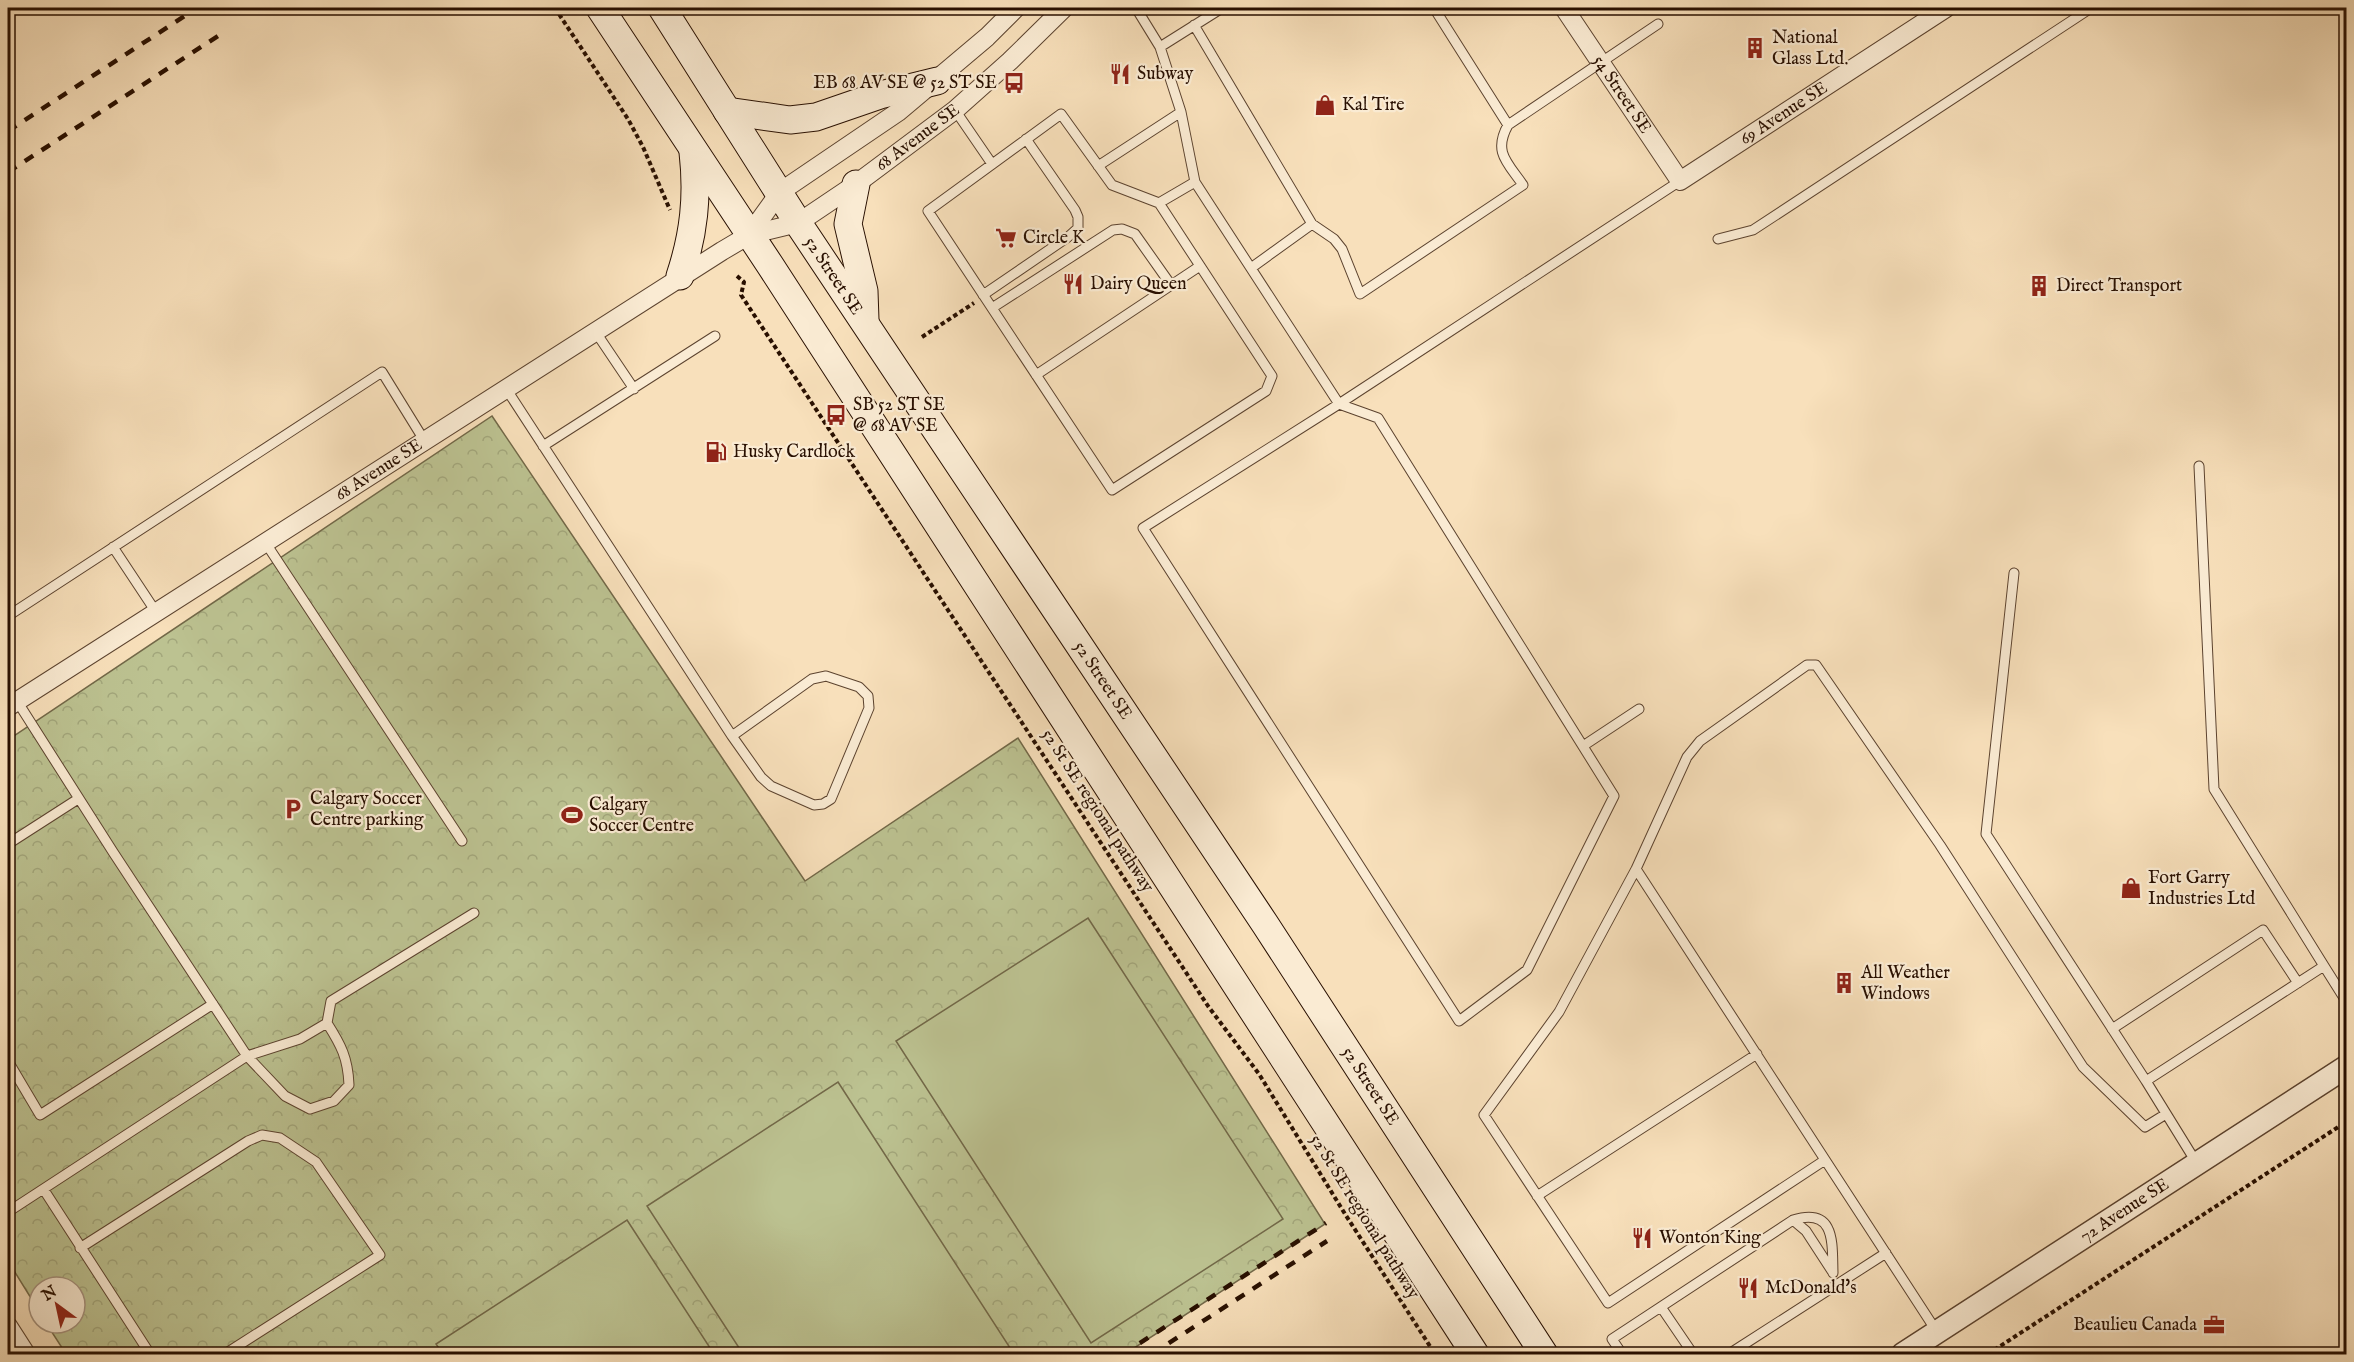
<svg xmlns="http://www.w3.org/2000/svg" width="2354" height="1362" viewBox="0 0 2354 1362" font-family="'IM FELL English',serif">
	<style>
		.park { fill: url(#park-crowns); stroke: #726848; stroke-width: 1.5 }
		.garden { fill: #bcc291; stroke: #726848; stroke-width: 1.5 }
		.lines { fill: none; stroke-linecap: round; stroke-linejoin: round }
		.service-casing { stroke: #5c432f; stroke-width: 11 }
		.minor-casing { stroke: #5c432f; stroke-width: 20 }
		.tertiary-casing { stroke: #5c432f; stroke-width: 25 }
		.secondary-casing { stroke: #280f00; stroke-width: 29 }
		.path { stroke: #280f00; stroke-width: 4; stroke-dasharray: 4.5 3; stroke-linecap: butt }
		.service { stroke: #faebd3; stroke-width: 9 }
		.minor { stroke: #faebd3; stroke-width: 18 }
		.tertiary { stroke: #faebd3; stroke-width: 22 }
		.secondary { stroke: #faebd3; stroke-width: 27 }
		.rail { stroke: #280f00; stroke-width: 4.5; stroke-dasharray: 10 10; stroke-linecap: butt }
		.labels { text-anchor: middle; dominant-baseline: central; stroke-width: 4.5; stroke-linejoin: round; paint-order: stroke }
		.poi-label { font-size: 18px; fill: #280f00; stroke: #faebd3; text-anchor: start }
		.street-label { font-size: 18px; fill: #280f00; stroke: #faebd3 }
	</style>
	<defs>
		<pattern id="park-crowns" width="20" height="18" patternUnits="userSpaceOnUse" patternTransform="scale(1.5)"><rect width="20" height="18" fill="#bcc291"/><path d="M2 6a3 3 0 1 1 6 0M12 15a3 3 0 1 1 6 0" fill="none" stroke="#a2a67b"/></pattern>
	</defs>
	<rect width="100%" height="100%" fill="#f8e0bb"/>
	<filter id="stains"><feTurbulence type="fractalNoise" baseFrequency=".00333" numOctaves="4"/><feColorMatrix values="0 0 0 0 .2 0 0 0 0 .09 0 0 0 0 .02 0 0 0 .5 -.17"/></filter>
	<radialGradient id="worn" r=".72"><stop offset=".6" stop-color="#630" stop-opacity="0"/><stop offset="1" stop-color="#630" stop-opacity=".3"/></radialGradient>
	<path class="park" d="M492,416L805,881L1018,738L1325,1224L1125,1354H66L46,1323H75V1287H39V1311L8,1261V740Z"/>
	<path class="garden" d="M1088,918L1283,1219L1091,1343L896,1041Z
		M838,1082L1014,1354H743L647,1206Z
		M627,1220L714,1354H443L436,1344Z"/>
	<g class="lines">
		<defs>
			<path id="service" d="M1136,8L1160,47L1181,112L1195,182L1339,404L1378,418L1614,796L1527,970L1459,1021L1143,528L1339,404L1680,181
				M1434,8L1508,125L1658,24
				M1194,25L1312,224L1251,268
				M1160,47L1222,8
				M955,110L992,164
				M1061,114L1112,185L1159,203L1272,376L1266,391L1112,490L928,211Z
				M1098,166L1181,112
				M1159,203L1195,182
				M1312,224L1334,239L1342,249L1360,294L1523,185C1507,162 1493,152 1508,125
				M1718,239L1753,230L2091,8
				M983,295L1068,237L1078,228V217L1075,210L1026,139
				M992,308L1113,230L1122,229L1135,234L1171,285
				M595,331L634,389
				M1036,375L1200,266
				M505,387L732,736L761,777L771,786L814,805L823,804L831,799L869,708L868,696L859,687L826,676L812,679L732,736
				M543,446L715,336
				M2199,466L2214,789L2324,966
				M265,542L462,841
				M113,547L156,612
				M2014,573L1986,834L2146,1081
				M8,616L382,372L424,440
				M17,701L113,852L247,1056L285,1096L310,1109L334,1101L349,1085C348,1058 341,1045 327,1023
				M1583,746L1639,709
				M8,844L78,799
				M1636,869L1687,757L1700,741L1807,665H1816L1940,845L2083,1067L2145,1127L2166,1114
				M2112,1029L2263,930L2298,983
				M8,1061L40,1115L213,1004
				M1825,1160L1608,1303L1484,1115L1559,1012L1636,869C1736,1023 1837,1178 1937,1332
				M2196,1162L2146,1081L2324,966L2346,1001
				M44,1190L150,1354
				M1537,1196L1757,1054
				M8,1212L247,1056L300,1039L327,1023L331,1001L474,913
				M1793,1220L1806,1231L1832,1271
				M80,1248L248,1141L262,1135L280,1138L316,1162L380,1255L225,1354
				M1661,1307L1693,1354
				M1622,1354L1612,1339L1793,1220C1836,1207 1832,1243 1833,1273
				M1729,1354L1886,1253"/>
			<g id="minor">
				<path id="s1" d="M1564,8L1680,181L1946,8"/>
				<path d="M749,235L780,192L898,112L987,37L1016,8"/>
				<path id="s2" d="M8,707L722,251L749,235L798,223L856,184L955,110L1010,61L1064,8"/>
				<path d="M8,1326L26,1354"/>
			</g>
			<g id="tertiary">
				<path id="s3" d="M1903,1354L2346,1067"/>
			</g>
			<g id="secondary">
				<path d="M600,8L770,265L1475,1354"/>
				<path id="s4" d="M662,8L798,223L1265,924L1544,1354"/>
				<path d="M727,111L790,120L816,117L880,95L937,81"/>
				<path d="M856,184L848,224L864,291L865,320"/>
				<path d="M680,276C694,234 698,196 693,152"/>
			</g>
		</defs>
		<use href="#service" class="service-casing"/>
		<use href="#minor" class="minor-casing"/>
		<use href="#tertiary" class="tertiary-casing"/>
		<use href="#secondary" class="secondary-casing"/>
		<path class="path" d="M555,8L628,119L643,147L670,210
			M737,276L744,282L741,295L1208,1006L1259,1074L1345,1214L1435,1354
			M922,337L974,303
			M1988,1354L2346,1122"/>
		<use href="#service" class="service"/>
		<use href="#minor" class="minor"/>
		<use href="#tertiary" class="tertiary"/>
		<use href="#secondary" class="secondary"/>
		<path class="rail" d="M8,131L197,8
			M8,172L218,36
			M1123,1354L1326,1223
			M1152,1354L1327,1241"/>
	</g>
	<defs>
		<symbol id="building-bare" viewBox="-9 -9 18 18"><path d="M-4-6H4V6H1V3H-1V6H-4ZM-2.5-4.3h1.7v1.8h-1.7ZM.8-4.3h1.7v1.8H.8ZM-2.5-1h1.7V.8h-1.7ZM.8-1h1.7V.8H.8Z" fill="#8f2418" stroke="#faebd3" stroke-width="2.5" paint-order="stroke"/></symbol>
		<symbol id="restaurant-bare" viewBox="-9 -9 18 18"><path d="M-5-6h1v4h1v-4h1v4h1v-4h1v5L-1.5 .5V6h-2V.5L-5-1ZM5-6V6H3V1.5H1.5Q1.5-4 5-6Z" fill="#8f2418" stroke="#faebd3" stroke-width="2.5" paint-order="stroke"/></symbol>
		<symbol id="bus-bare" viewBox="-9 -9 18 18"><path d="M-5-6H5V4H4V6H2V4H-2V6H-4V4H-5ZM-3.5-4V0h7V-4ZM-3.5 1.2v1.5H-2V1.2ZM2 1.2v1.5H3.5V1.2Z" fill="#8f2418" stroke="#faebd3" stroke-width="2.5" paint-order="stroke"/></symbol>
		<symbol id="shop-bare" viewBox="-9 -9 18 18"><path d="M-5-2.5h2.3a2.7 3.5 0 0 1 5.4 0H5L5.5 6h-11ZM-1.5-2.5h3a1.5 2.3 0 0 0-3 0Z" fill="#8f2418" stroke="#faebd3" stroke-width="2.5" paint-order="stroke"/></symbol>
		<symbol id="supermarket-bare" viewBox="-9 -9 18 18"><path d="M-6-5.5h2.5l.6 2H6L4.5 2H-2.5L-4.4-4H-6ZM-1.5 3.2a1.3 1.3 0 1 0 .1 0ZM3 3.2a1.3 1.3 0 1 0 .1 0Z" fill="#8f2418" stroke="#faebd3" stroke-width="2.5" paint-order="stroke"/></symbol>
		<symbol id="fuel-bare" viewBox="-9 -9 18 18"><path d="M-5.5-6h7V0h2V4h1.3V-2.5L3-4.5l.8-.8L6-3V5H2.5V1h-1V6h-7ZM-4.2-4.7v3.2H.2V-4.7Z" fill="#8f2418" stroke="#faebd3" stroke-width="2.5" paint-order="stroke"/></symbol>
		<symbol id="parking-bare" viewBox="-9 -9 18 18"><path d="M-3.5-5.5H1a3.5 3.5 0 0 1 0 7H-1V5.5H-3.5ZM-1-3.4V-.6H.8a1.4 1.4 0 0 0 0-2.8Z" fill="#8f2418" stroke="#faebd3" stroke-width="2.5" paint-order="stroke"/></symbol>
		<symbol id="stadium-bare" viewBox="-9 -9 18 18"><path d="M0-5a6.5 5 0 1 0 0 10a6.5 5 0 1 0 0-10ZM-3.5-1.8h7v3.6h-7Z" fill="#8f2418" stroke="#faebd3" stroke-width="2.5" paint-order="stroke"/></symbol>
		<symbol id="office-bare" viewBox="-9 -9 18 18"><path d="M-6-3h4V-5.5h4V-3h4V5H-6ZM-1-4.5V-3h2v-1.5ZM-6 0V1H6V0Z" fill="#8f2418" stroke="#faebd3" stroke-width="2.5" paint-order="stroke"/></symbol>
	</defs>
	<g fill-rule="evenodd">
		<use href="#building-bare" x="1740" y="33" width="30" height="30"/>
		<use href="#restaurant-bare" x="1105" y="59" width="30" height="30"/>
		<use href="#bus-bare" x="999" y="68" width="30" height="30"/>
		<use href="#shop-bare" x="1310" y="90" width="30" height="30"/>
		<use href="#supermarket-bare" x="991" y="223" width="30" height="30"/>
		<use href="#restaurant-bare" x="1058" y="269" width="30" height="30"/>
		<use href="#building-bare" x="2024" y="271" width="30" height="30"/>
		<use href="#bus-bare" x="821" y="400" width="30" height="30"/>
		<use href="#fuel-bare" x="701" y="437" width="30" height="30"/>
		<use href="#parking-bare" x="278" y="794" width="30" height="30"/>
		<use href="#stadium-bare" x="557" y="800" width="30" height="30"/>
		<use href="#shop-bare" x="2116" y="873" width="30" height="30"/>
		<use href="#building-bare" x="1829" y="968" width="30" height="30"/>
		<use href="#restaurant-bare" x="1627" y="1223" width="30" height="30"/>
		<use href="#restaurant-bare" x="1733" y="1273" width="30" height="30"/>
		<use href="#office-bare" x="2199" y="1310" width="30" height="30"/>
	</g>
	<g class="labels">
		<g class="poi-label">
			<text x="1772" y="38">National<tspan x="1772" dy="21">Glass Ltd.</tspan></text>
			<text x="1137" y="74">Subway</text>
			<text x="997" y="83" text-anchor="end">EB 68 AV SE @ 52 ST SE</text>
			<text x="1342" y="105">Kal Tire</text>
			<text x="1023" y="238">Circle K</text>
			<text x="1090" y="284">Dairy Queen</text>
			<text x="2056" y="286">Direct Transport</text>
			<text x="853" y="405">SB 52 ST SE<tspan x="853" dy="21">@ 68 AV SE</tspan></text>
			<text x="733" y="452">Husky Cardlock</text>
			<text x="310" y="799">Calgary Soccer<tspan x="310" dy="21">Centre parking</tspan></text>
			<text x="589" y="805">Calgary<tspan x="589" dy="21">Soccer Centre</tspan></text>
			<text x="2148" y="878">Fort Garry<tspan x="2148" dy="21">Industries Ltd</tspan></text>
			<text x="1861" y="973">All Weather<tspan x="1861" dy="21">Windows</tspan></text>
			<text x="1659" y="1238">Wonton King</text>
			<text x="1765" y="1288">McDonald's</text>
			<text x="2197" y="1325" text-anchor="end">Beaulieu Canada</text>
		</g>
		<g class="street-label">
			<text stroke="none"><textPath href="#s1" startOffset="104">54 Street SE</textPath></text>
			<text stroke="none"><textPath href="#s1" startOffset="332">69 Avenue SE</textPath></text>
			<text stroke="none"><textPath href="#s2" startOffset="1076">68 Avenue SE</textPath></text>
			<text stroke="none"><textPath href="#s4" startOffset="318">52 Street SE</textPath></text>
			<text stroke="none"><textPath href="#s2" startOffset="440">68 Avenue SE</textPath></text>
			<text stroke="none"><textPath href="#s4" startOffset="804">52 Street SE</textPath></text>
			<text transform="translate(1097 811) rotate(57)">52 St SE regional pathway</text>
			<text stroke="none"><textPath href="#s4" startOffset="1290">52 Street SE</textPath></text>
			<text stroke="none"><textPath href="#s3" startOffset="264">72 Avenue SE</textPath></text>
			<text transform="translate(1364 1217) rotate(58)">52 St SE regional pathway</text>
		</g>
	</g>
	<rect width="2354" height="1362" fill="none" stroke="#f8e0bb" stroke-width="30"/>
	<rect x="9" y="9" width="2336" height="1344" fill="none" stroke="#280f00" stroke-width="3"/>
	<rect x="15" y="15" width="2324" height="1332" fill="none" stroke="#280f00" stroke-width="1.5"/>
	<g transform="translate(57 1305) rotate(327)"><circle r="28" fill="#faebd3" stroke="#a6937f" stroke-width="1.5"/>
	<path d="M0-4.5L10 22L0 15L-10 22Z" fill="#8f2418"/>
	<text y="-9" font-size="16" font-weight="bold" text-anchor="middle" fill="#280f00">N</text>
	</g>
	<rect width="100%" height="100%" filter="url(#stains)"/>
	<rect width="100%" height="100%" fill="url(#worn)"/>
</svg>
